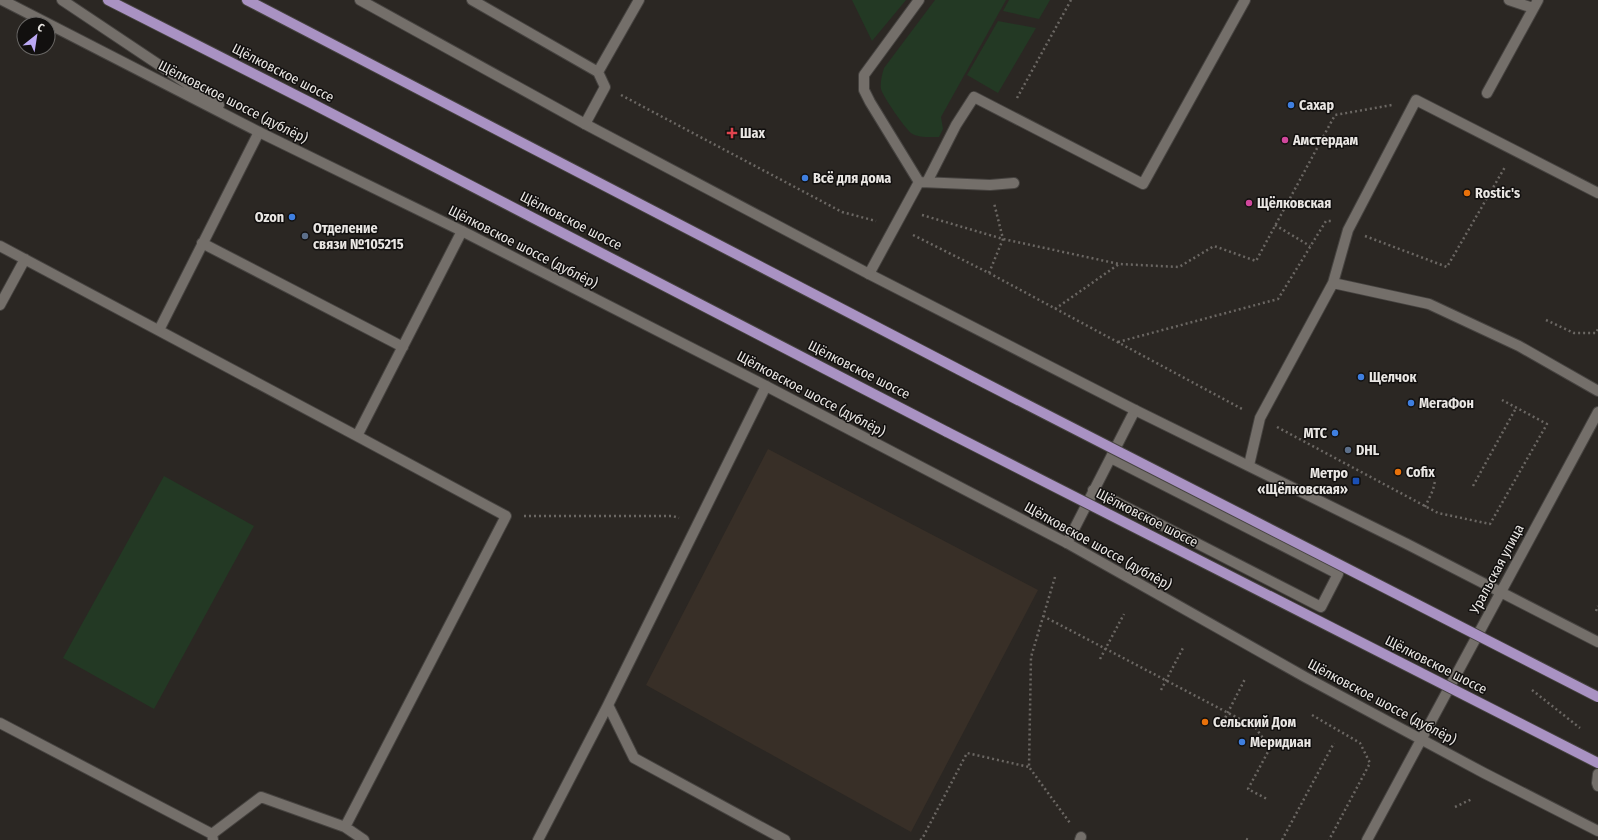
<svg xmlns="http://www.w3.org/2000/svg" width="1598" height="840" viewBox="0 0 1598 840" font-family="'Fira Sans Condensed',sans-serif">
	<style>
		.built { fill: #382f27 }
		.green { fill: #233924 }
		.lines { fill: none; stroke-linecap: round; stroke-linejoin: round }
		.lane-casing { stroke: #464340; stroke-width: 12 }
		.secondary-casing { stroke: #464340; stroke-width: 12 }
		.primary-casing { stroke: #464340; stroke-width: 12 }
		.path { stroke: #6b6763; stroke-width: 2.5; stroke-dasharray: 2 3; stroke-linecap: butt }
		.lane { stroke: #746f6a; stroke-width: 10 }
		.secondary { stroke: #746f6a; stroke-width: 10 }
		.primary { stroke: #a992c3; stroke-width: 10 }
		.primary-bridge-casing { stroke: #464340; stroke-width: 12; stroke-linecap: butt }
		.primary-bridge { stroke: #a992c3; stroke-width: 10 }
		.shop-dot { fill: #3f7fe0; stroke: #12100f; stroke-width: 1.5 }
		.health-dot { fill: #e0444e; stroke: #12100f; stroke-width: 1.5 }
		.hotel-dot { fill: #d1479c; stroke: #12100f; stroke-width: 1.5 }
		.food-dot { fill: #e8710a; stroke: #12100f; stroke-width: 1.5 }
		.service-dot { fill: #5c6f8a; stroke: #12100f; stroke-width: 1.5 }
		.transit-dot { fill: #1a4fb4; stroke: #12100f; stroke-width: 1.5 }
		.labels { text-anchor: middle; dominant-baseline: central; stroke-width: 3; stroke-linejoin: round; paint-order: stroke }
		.street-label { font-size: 14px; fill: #e9e6e3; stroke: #12100f }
		.poi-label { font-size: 14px; font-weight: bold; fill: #e9e6e3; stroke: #12100f; text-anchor: start }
	</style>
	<rect width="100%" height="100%" fill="#2b2723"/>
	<path class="built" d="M768,449L1038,590L911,832L646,685Z"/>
	<path class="green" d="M852,0H906L872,41Z
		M935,0H1006L941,117L943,129L939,137C930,137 918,138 911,133C905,128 883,97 881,89C880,83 882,74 884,68Z
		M1009,0H1050L1039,19L1003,11Z
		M998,21L1036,28L998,93L967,75Z
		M164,476L254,526L154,709L63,658Z"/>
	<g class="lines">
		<defs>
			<path id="lane" d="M472,0L598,72
				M1509,0L1533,8
				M1487,93L1538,0
				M585,124L605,87L598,72L639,0
				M921,182L990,185L1014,183
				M927,182L956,125L974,97L1143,184L1245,0
				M202,243L403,347
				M0,246L357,436
				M869,274L919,182L870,102L864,90V75L919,0
				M1333,283L1348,230L1416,100L1598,193
				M0,305L25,259
				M159,330L259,132
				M1249,465L1260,418L1333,283L1429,304L1519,346L1598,391
				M1093,490L1321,607L1338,574L1111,458
				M1067,543L1135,410
				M608,705L766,386
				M0,723L212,834
				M345,827L506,516L357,436L462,231
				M213,840L212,834L261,797L345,827L364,840
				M538,840L608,705L634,758L785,840
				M1080,840L1081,837"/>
			<path id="secondary" d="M2,0L259,132L462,231L766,386L1067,543L1305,677L1484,773L1598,831
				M62,0L219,105
				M360,0L585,124L869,274L1135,410L1407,544L1598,642
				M1598,774L1597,783L1598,786
				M1367,840L1598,412"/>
			<path id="primary" d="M108,0L311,103L947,432
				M247,0L975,378"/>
		</defs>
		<use href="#lane" class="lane-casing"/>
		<use href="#secondary" class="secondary-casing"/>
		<use href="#primary" class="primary-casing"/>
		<path class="path" d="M621,95L842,212L876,221
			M1017,98L1071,0
			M922,215L1003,239L1119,264L1179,267L1214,246L1256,261L1335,115L1392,105
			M1275,225L1310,246
			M913,235L989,273L1244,410
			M1365,236L1447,267L1505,167
			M989,273L1003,239L994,203
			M1055,309L1119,264
			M1546,320L1574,333H1596L1598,329
			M1118,342L1278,299L1326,221H1331
			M1277,427L1438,513L1490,524L1547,424L1502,400
			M1473,486L1516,408
			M1425,507L1433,490L1435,481
			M524,516H673L679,518
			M1055,577L1031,657L1029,767L1070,823
			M1596,611L1598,606
			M1043,616L1255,727L1270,748L1248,789L1267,799
			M1100,659L1124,614
			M1161,690L1184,646
			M1532,690L1580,728
			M1312,715L1360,743L1370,763L1329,840
			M1223,722L1245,679
			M1455,807L1472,799
			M1246,839L1249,840
			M920,840L922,839L967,753L1029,767
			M1282,840L1334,743"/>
		<use href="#lane" class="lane"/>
		<use href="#secondary" class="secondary"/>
		<use href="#primary" class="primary"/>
		<defs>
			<path id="primary-bridge" d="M975,378L1598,697
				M947,432L1598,763"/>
		</defs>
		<use href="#primary-bridge" class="primary-bridge-casing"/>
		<use href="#primary-bridge" class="primary-bridge"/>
	</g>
	<g class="shop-dot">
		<circle cx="1291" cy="105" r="4"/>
		<circle cx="805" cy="178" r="4"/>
		<circle cx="292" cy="217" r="4"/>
		<circle cx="1361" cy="377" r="4"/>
		<circle cx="1411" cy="403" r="4"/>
		<circle cx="1335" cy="433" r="4"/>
		<circle cx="1242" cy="742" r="4"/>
	</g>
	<path class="health-dot" d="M730 127h4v4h4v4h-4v4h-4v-4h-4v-4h4z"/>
	<g class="hotel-dot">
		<circle cx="1285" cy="140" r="4"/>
		<circle cx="1249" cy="203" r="4"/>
	</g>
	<g class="food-dot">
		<circle cx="1467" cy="193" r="4"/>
		<circle cx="1398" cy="472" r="4"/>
		<circle cx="1205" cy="722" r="4"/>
	</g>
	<g class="service-dot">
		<circle cx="305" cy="236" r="4"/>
		<circle cx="1348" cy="450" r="4"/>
	</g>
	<rect class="transit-dot" x="1352" y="477" width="8" height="8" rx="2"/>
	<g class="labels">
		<g class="street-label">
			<text transform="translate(283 73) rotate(27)">Щёлковское шоссе</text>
			<text transform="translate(233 102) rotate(27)">Щёлковское шоссе (дублёр)</text>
			<text transform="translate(571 221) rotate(27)">Щёлковское шоссе</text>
			<text transform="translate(523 247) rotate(27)">Щёлковское шоссе (дублёр)</text>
			<text transform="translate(859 370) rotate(27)">Щёлковское шоссе</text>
			<text transform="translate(811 394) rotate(28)">Щёлковское шоссе (дублёр)</text>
			<text transform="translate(1147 518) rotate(27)">Щёлковское шоссе</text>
			<text transform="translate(1098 546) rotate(29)">Щёлковское шоссе (дублёр)</text>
			<text transform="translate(1497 569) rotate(-62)">Уральская улица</text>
			<text transform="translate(1436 665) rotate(27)">Щёлковское шоссе</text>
			<text transform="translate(1382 702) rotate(28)">Щёлковское шоссе (дублёр)</text>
		</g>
		<g class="poi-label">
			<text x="1299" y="105">Сахар</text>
			<text x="740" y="133">Шах</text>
			<text x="1293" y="140">Амстердам</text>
			<text x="813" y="178">Всё для дома</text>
			<text x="1475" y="193">Rostic's</text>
			<text x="1257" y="203">Щёлковская</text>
			<text x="284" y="217" text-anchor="end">Ozon</text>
			<text x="313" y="228">Отделение<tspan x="313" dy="16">связи №105215</tspan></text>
			<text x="1369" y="377">Щелчок</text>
			<text x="1419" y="403">МегаФон</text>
			<text x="1327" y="433" text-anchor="end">МТС</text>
			<text x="1356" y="450">DHL</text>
			<text x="1406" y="472">Cofix</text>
			<text x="1348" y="473" text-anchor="end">Метро<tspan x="1348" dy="16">«Щёлковская»</tspan></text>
			<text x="1213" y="722">Сельский Дом</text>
			<text x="1250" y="742">Меридиан</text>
		</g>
	</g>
	<g transform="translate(36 36) rotate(30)"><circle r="19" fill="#12100f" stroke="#686664"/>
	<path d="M0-3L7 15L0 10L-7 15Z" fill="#bca9f5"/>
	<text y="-6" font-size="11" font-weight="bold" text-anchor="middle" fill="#e9e6e3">С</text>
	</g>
</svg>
